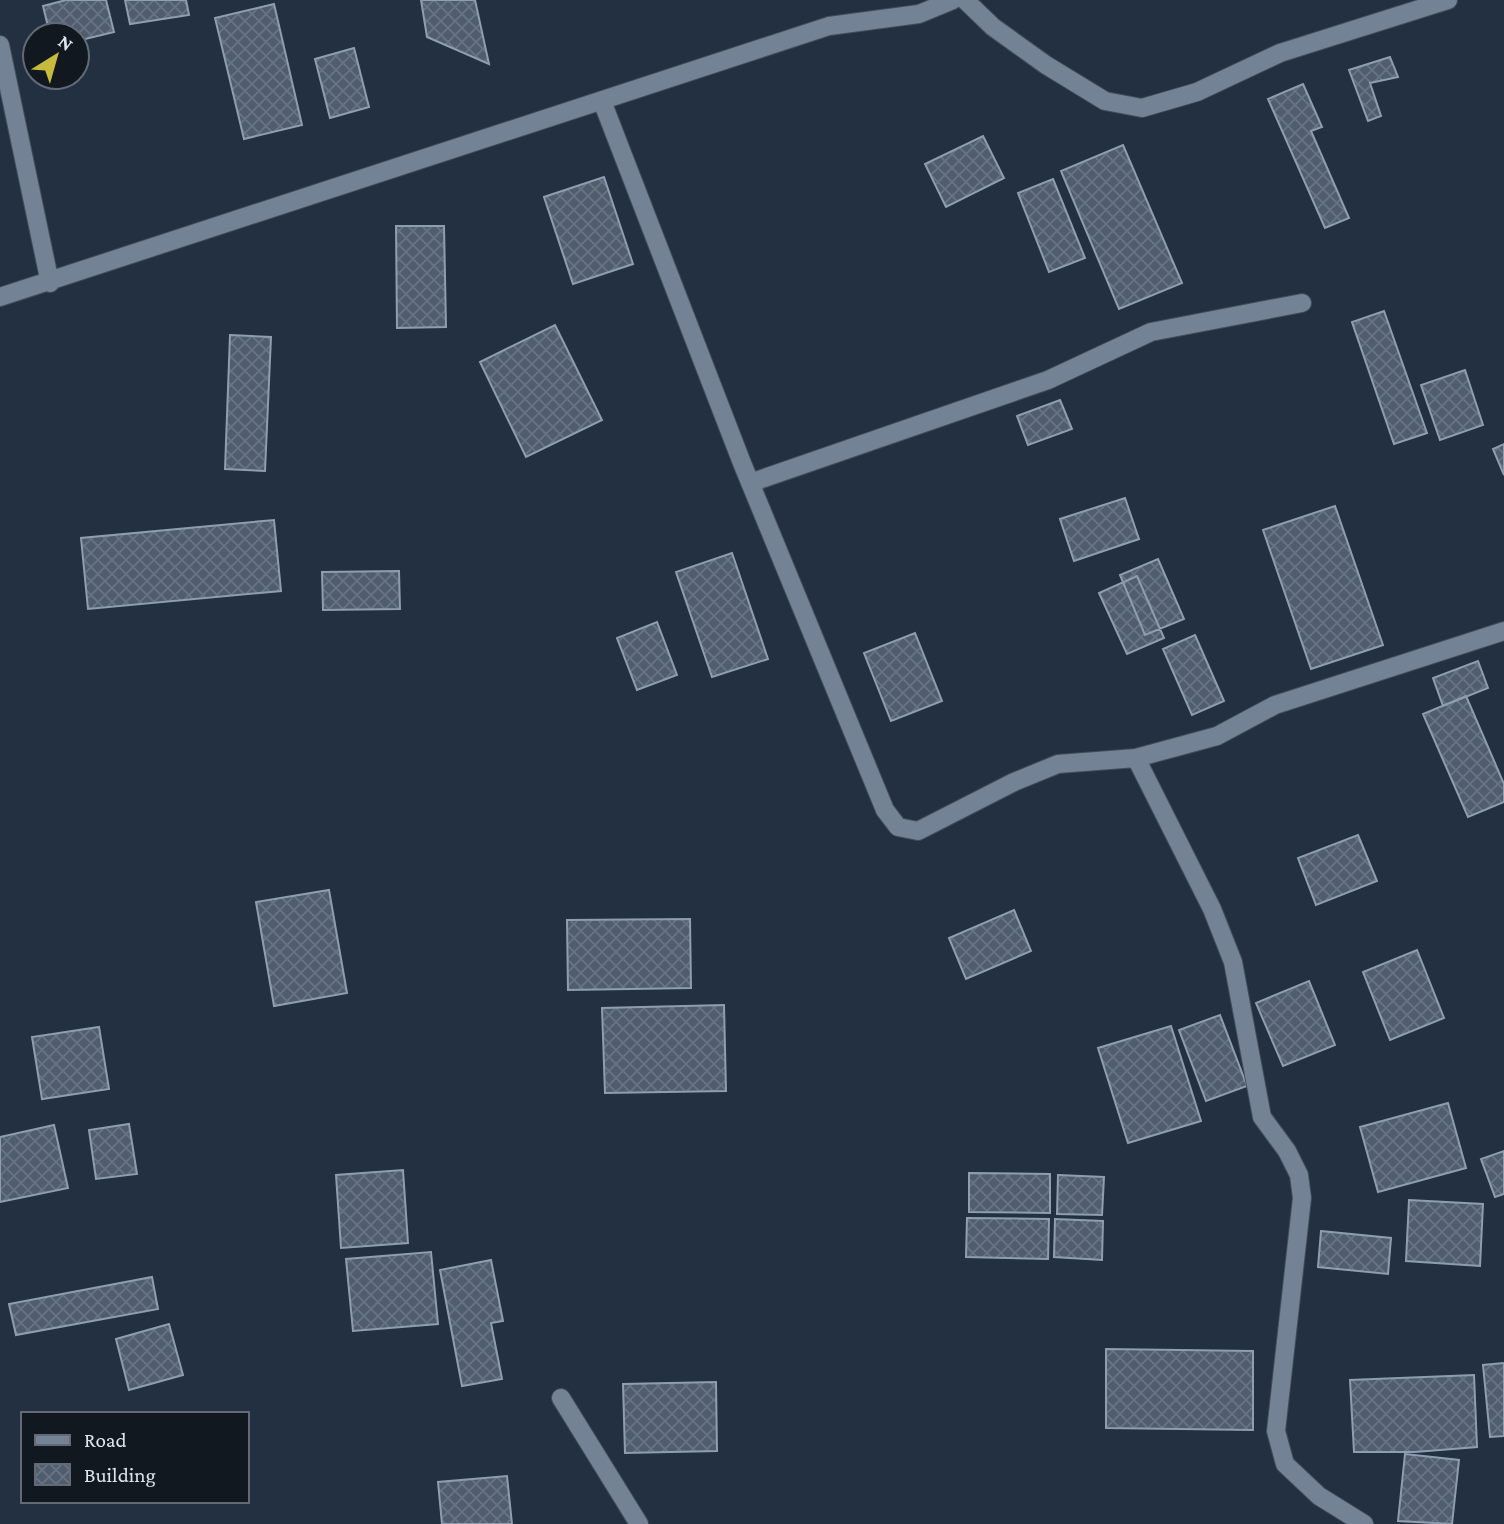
<svg xmlns="http://www.w3.org/2000/svg" width="1504" height="1524" viewBox="0 0 1504 1524" font-family="'Crimson Pro',serif">
	<style>
		.building { fill: url(#building-cross-hatch); stroke: #8e9db1; stroke-width: 2 }
		.lines { fill: none; stroke-linecap: round; stroke-linejoin: round }
		.minor-casing { stroke: #424e5b; stroke-width: 20 }
		.minor { stroke: #738295; stroke-width: 18 }
	</style>
	<defs>
		<pattern id="building-cross-hatch" width="8" height="8" patternUnits="userSpaceOnUse" patternTransform="scale(1.75)"><rect width="8" height="8" fill="#4f5d6f"/><path d="M0 0l8 8M0 8l8-8" fill="none" stroke="#687484"/></pattern>
	</defs>
	<rect width="100%" height="100%" fill="#233041"/>
	<path class="building" d="M66,0H106L114,32L77,41V35H50L43,6Z
		M125,0H186L189,15L130,24Z
		M421,0H475L489,64L427,37Z
		M274,4L302,125L244,139L215,18Z
		M354,48L369,107L330,118L315,59Z
		M1390,57L1398,77L1370,83L1381,116L1368,121L1349,70Z
		M1303,84L1322,127L1311,131L1349,218L1325,228L1268,99Z
		M983,136L1004,178L946,207L925,164Z
		M1123,145L1182,283L1119,309L1061,171Z
		M604,177L633,264L573,284L544,197Z
		M1053,179L1085,258L1049,272L1018,193Z
		M396,226H444L446,327L397,328Z
		M1384,311L1427,433L1394,444L1352,322Z
		M555,325L602,420L526,457L480,362Z
		M230,335L271,337L265,471L225,469Z
		M1465,370L1483,425L1440,440L1421,385Z
		M1060,400L1072,429L1028,445L1017,416Z
		M1504,444V475L1493,449Z
		M1125,498L1139,539L1074,561L1060,519Z
		M1335,506L1383,645L1311,669L1263,530Z
		M274,520L281,591L88,609L81,538Z
		M732,553L768,659L712,677L676,572Z
		M1158,559L1184,619L1145,635L1120,575Z
		M399,571L400,609L323,610L322,572Z
		M1137,576L1164,638L1127,654L1099,593Z
		M657,622L677,675L637,690L617,638Z
		M915,633L942,701L891,721L864,653Z
		M1195,635L1224,701L1192,715L1163,649Z
		M1478,661L1488,688L1443,706L1433,678Z
		M1466,696L1504,784V802L1468,817L1423,714Z
		M1358,835L1377,881L1316,905L1298,858Z
		M329,890L347,993L274,1006L256,902Z
		M1014,910L1031,951L966,979L949,938Z
		M690,919L691,988L568,990L567,920Z
		M1417,950L1444,1018L1390,1040L1363,972Z
		M1309,981L1335,1045L1283,1066L1256,1003Z
		M724,1005L726,1091L605,1093L602,1008Z
		M1220,1015L1247,1086L1206,1101L1179,1030Z
		M1171,1026L1201,1121L1128,1143L1098,1048Z
		M99,1027L109,1089L42,1099L32,1037Z
		M1448,1103L1466,1168L1378,1192L1360,1127Z
		M129,1124L137,1174L96,1179L89,1130Z
		M54,1125L68,1188L0,1202V1137Z
		M1504,1151V1194L1495,1197L1481,1159Z
		M403,1170L408,1243L341,1248L336,1175Z
		M969,1173L1050,1174V1213L969,1212Z
		M1058,1175L1104,1177L1102,1215L1057,1214Z
		M1409,1200L1483,1204L1480,1266L1406,1261Z
		M967,1218L1049,1219L1048,1259L966,1257Z
		M1055,1219L1103,1221L1102,1260L1054,1257Z
		M1321,1231L1391,1238L1388,1274L1318,1267Z
		M431,1252L438,1324L353,1331L346,1259Z
		M491,1260L503,1321L491,1323L502,1379L462,1386L440,1270Z
		M152,1277L158,1309L16,1335L9,1304Z
		M169,1324L183,1375L129,1390L116,1339Z
		M1106,1349L1253,1351V1430L1106,1428Z
		M1504,1363V1436L1490,1437L1483,1365Z
		M1474,1375L1477,1447L1415,1452H1354L1350,1380Z
		M716,1382L717,1451L625,1453L623,1384Z
		M1405,1454L1459,1460L1452,1524L1398,1521Z
		M507,1476L512,1524H442L438,1482Z"/>
	<g class="lines">
		<defs>
			<path id="minor" d="M965,0L993,27L1046,65L1105,101L1142,108L1197,92L1280,53L1448,0
				M0,45L50,283
				M602,101L742,463L885,810L898,827L918,831L1014,782L1058,764L1136,758L1217,736L1275,705L1504,631
				M0,297L829,26L919,14L953,0
				M750,483L1048,380L1151,332L1302,303
				M1136,758L1212,909L1233,962L1262,1117L1287,1151L1299,1175L1302,1198L1276,1431L1285,1464L1319,1496L1364,1524
				M561,1398L639,1524"/>
		</defs>
		<use href="#minor" class="minor-casing"/>
		<use href="#minor" class="minor"/>
	</g>
	<rect x="21" y="1412" width="228" height="91" fill="#12181f" stroke="#636a73" stroke-width="2"/>
	<rect x="35" y="1435" width="35" height="10" fill="#738295" stroke="#636a73" stroke-width="2"/>
	<text x="84" y="1447" font-size="21" fill="#dde6f0">Road</text>
	<rect x="35" y="1464" width="35" height="21" fill="url(#building-cross-hatch)" stroke="#636a73" stroke-width="2"/>
	<text x="84" y="1482" font-size="21" fill="#dde6f0">Building</text>
	<g transform="translate(56 56) rotate(37)"><circle r="33" fill="#12181f" stroke="#636a73" stroke-width="2"/>
	<path d="M0-5L12 26L0 18L-12 26Z" fill="#c6bb3c"/>
	<text y="-10" font-size="19" font-weight="bold" text-anchor="middle" fill="#dde6f0">N</text>
	</g>
</svg>
